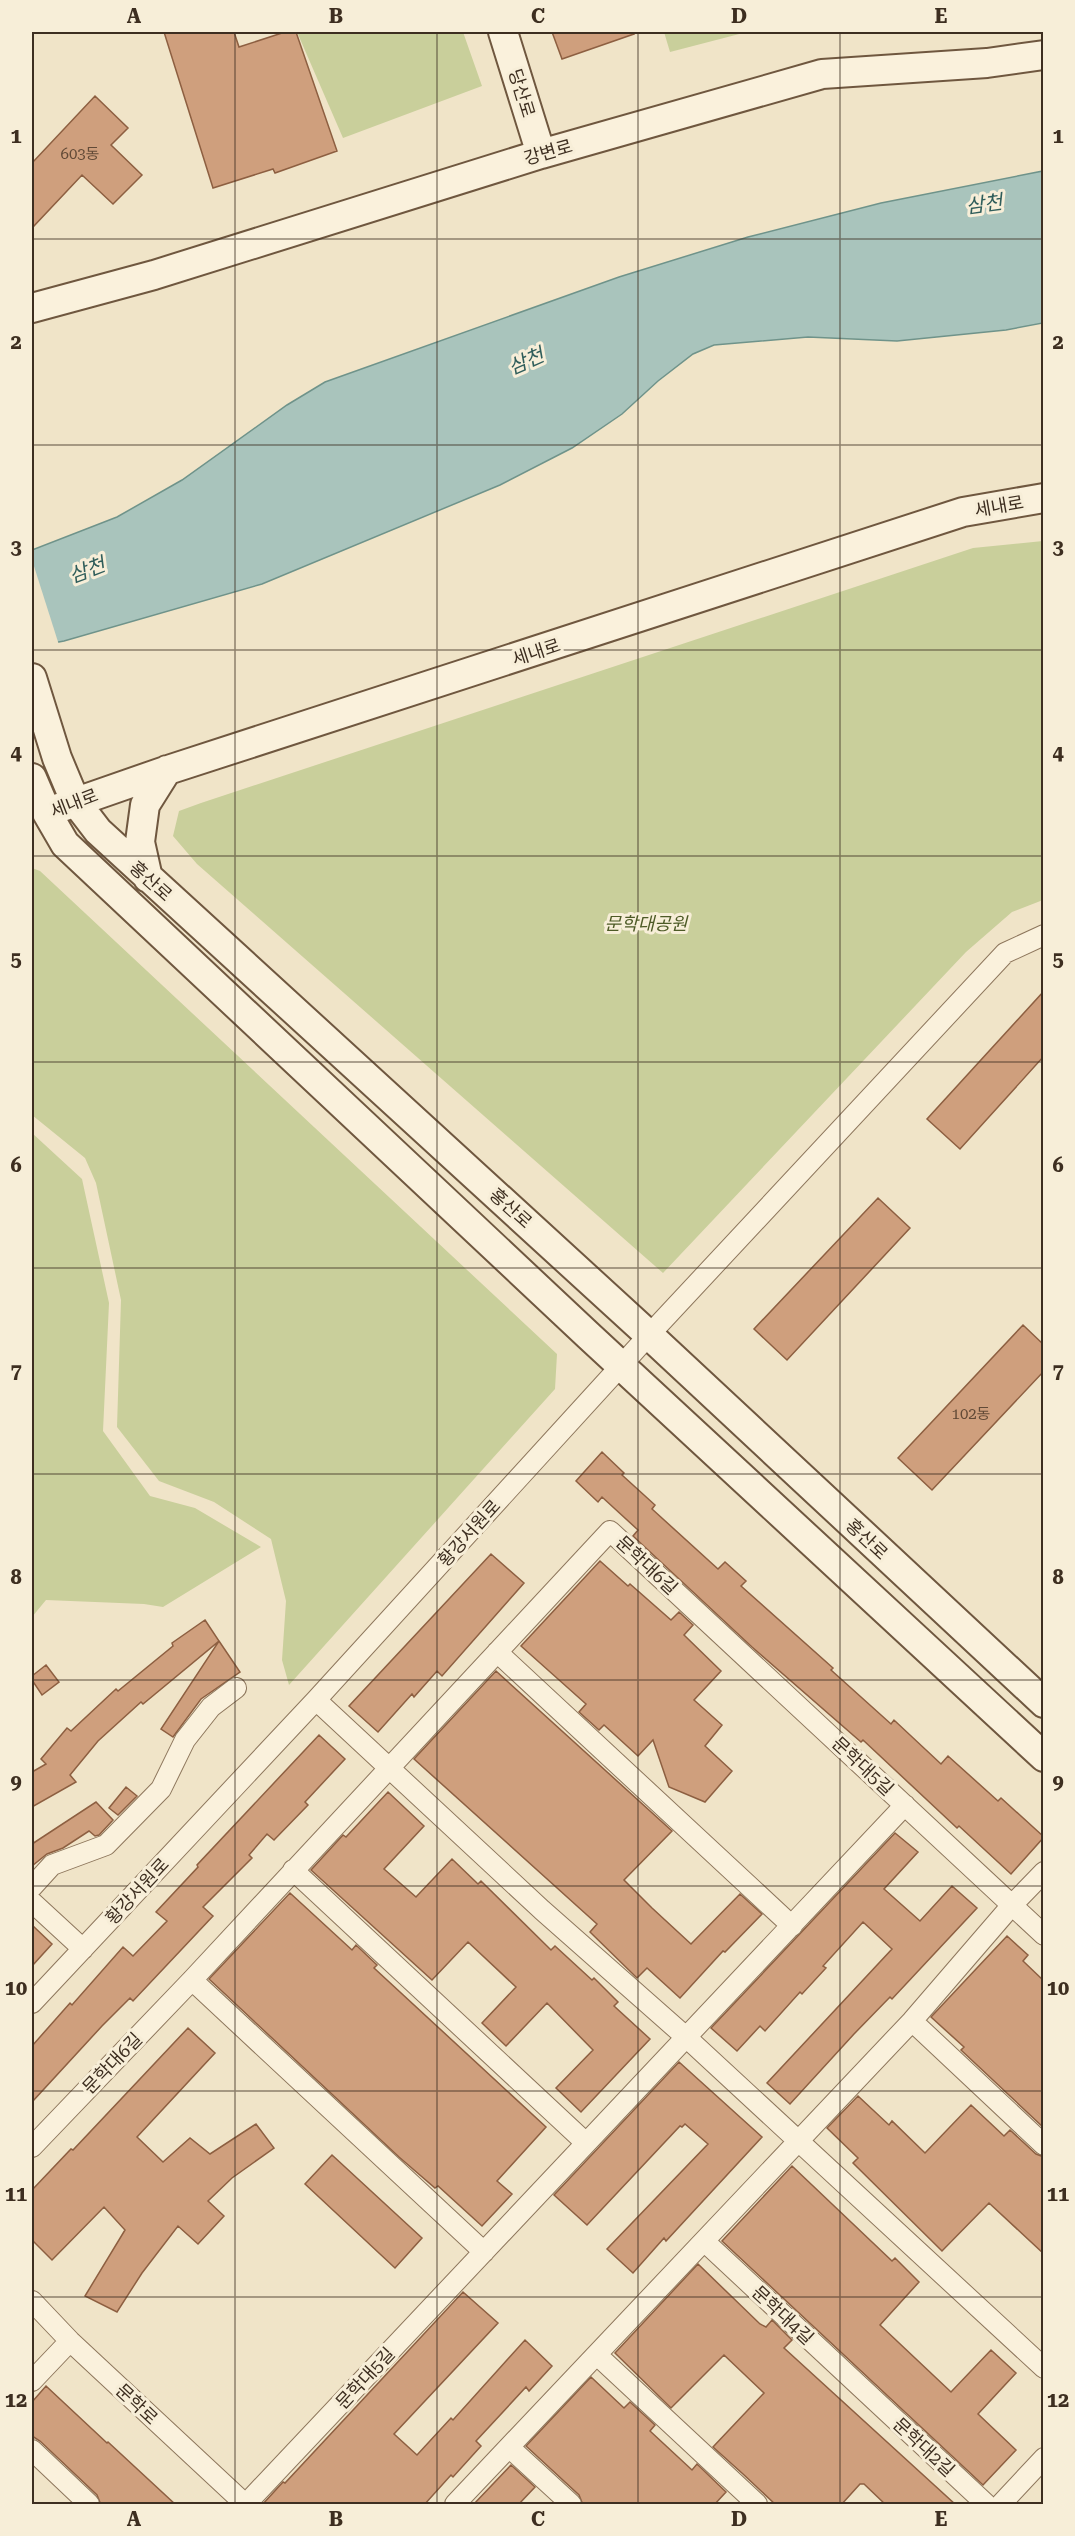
<svg xmlns="http://www.w3.org/2000/svg" width="1075" height="2536" viewBox="0 0 1075 2536" font-family="'Roboto Serif','Noto Sans KR',serif">
	<style>
		.green { fill: #c9cf9b }
		.water { fill: #a9c4bc; stroke: #6f938a; stroke-width: 1.5 }
		.pier { fill: #f0e4c8 }
		.building { fill: #cf9f7d; stroke: #8d5f41; stroke-width: 1.5 }
		.lines { fill: none; stroke-linecap: round; stroke-linejoin: round }
		.street-casing { stroke: #8d765c; stroke-width: 22 }
		.secondary-casing { stroke: #6f573f; stroke-width: 32 }
		.street { stroke: #faf1dc; stroke-width: 20 }
		.secondary { stroke: #faf1dc; stroke-width: 28 }
		.grid { fill: none; stroke: #3d2e20; stroke-width: 1.5; stroke-opacity: 0.55 }
		.labels { text-anchor: middle; dominant-baseline: central; stroke-width: 6; stroke-linejoin: round; paint-order: stroke }
		.number-label { font-size: 15px; fill: #624a37 }
		.street-label { font-size: 18px; fill: #3d2e20; stroke: #f7eed8 }
		.park-label { font-size: 18px; font-style: italic; fill: #4d5a26; stroke: #f7eed8 }
		.water-label { font-size: 20px; font-style: italic; fill: #2f5d5a; stroke: #f7eed8 }
		.neatline { fill: none; stroke: #3d2e20; stroke-width: 2 }
		.grid-label { font-size: 20px; text-anchor: middle; font-weight: bold; fill: #3d2e20 }
	</style>
	<rect width="100%" height="100%" fill="#f0e4c8"/>
	<path class="green" d="M297,32H463L482,86L343,138Z
		M664,32H747L670,52Z
		M1043,541V900L1012,912L966,952L663,1273L197,864L173,836L179,811L201,803L973,548Z
		M32,868L40,871L557,1354L555,1389L289,1685L282,1660L286,1601L271,1539L214,1502L159,1481L117,1427L121,1300L96,1183L85,1158L32,1115Z
		M32,1133L82,1179L109,1303L103,1431L150,1496L195,1508L261,1547L163,1607L144,1604L46,1600L32,1617Z"/>
	<path class="water" d="M1043,171V323L1006,330L897,341L808,337L714,345L693,354L658,381L622,414L572,448L500,485L262,584L64,641L32,647V550L117,517L182,480L287,405L325,382L619,277L748,237L881,203Z"/>
	<path class="pier" d="M32,560L59,645L32,650Z"/>
	<path class="building" d="M164,32H234L239,47L285,32H296L337,151L275,173L273,169L213,188Z
		M552,32H633L634,34L562,59Z
		M95,96L128,128L111,145L142,175L113,204L82,175L32,228V163Z
		M1044,991V1056L960,1149L927,1119Z
		M878,1198L910,1228L787,1360L754,1329Z
		M1023,1325L1044,1345V1371L932,1490L898,1458Z
		M602,1452L624,1473L622,1475L655,1505L652,1509L718,1569L725,1562L746,1581L741,1586L833,1668L831,1670L891,1724L894,1720L941,1764L948,1756L998,1801L1001,1798L1044,1837L1011,1874L959,1826L957,1828L863,1740L861,1742L752,1647L633,1536L638,1530L602,1497L598,1502L576,1481Z
		M491,1554L524,1583L442,1676L437,1671L414,1697L412,1694L378,1732L349,1706Z
		M600,1561L628,1586L630,1584L671,1620L679,1612L693,1625L684,1635L721,1671L694,1700L722,1725L705,1746L732,1771L705,1802L669,1787L653,1740L638,1756L604,1725L599,1730L579,1712L586,1704L521,1646Z
		M205,1620L219,1641L143,1704L141,1702L98,1741L70,1775L76,1782L32,1807V1772L46,1764L41,1759L67,1728L71,1731L116,1689L118,1691L173,1646L172,1643Z
		M219,1641L240,1672L201,1699L173,1737L161,1729Z
		M46,1665L59,1682L42,1695L32,1680V1676Z
		M496,1671L672,1831L624,1880L652,1908L691,1944L740,1894L762,1914L725,1952L723,1951L680,1998L647,1968L637,1978L590,1932L597,1924L414,1759Z
		M319,1735L345,1759L305,1802L308,1805L274,1840L267,1834L249,1855L252,1858L203,1907L213,1916L133,2001L130,1998L102,2026L32,2102V2046L70,2003L72,2005L123,1947L133,1956L167,1921L156,1912L198,1867L197,1865Z
		M126,1787L137,1796L118,1815L109,1808Z
		M388,1792L424,1826L384,1869L416,1897L452,1859L478,1884L481,1881L551,1950L555,1946L592,1980L594,1978L618,2002L614,2006L650,2039L581,2112L556,2088L593,2050L547,2003L506,2046L482,2023L516,1987L468,1942L432,1980L311,1870L343,1835L346,1837Z
		M96,1802L113,1820L99,1835L95,1836L89,1831L63,1848L47,1854L32,1866V1844Z
		M895,1833L918,1852L884,1889L920,1921L952,1886L977,1908L892,1999L890,1997L854,2034L790,2104L767,2083L892,1949L863,1922L823,1966L826,1968L802,1994L800,1992L765,2031L760,2026L737,2051L711,2028Z
		M290,1893L352,1950L356,1945L377,1965L374,1968L546,2127L497,2181L512,2194L482,2226L438,2186L435,2188L399,2157L209,1979Z
		M32,1925L52,1944L32,1966Z
		M1007,1936L1028,1955L1023,1961L1044,1981V2128L961,2050L964,2047L931,2017Z
		M188,2028L215,2053L137,2137L163,2162L190,2138L210,2154L256,2124L274,2148L232,2178L208,2201L224,2216L198,2244L178,2226L142,2273L117,2312L85,2296L125,2230L104,2207L52,2260L32,2240V2190L71,2149L73,2150Z
		M679,2062L762,2137L666,2241L664,2238L633,2273L607,2249L708,2144L685,2124L682,2127L680,2126L587,2225L554,2195Z
		M858,2096L889,2125L892,2121L925,2153L971,2105L1004,2136L1010,2130L1036,2154L1044,2157V2254L989,2203L942,2251L853,2163L858,2158L827,2128Z
		M332,2155L422,2238L395,2268L305,2184Z
		M792,2166L892,2261L895,2258L919,2282L880,2325L951,2392L991,2350L1016,2373L978,2414L1016,2450L983,2485L722,2241Z
		M698,2264L760,2324L766,2327L772,2320L792,2340L784,2348L956,2505H886L864,2484H860L841,2505H776L743,2474L713,2447L764,2393L724,2355L671,2408L615,2353Z
		M463,2292L498,2323L394,2434L417,2455L451,2418L453,2420L525,2340L552,2366L529,2391L526,2387L476,2441L481,2446L453,2477L451,2475L424,2505H262L283,2482L285,2483Z
		M591,2377L624,2408L630,2402L655,2425L650,2431L692,2470L697,2464L726,2492L714,2505H583L579,2495L526,2446Z
		M46,2386L107,2443L108,2442L176,2505H101L97,2495L40,2441L32,2436V2402Z
		M511,2465L535,2487L518,2505H473Z"/>
	<g class="lines">
		<defs>
			<path id="street" d="M497,1652L792,1926
				M316,1700L542,1910L687,2038L1044,2368
				M293,1870L586,2143
				M32,1887L52,1865L106,1845L161,1789L185,1740L211,1707L236,1688
				M32,1902L83,1949
				M192,1980L484,2252
				M32,2003L316,1700L649,1335L1005,953L1044,935
				M912,2021L1044,2145
				M32,2147L192,1980L610,1531L1044,1935
				M704,2241L986,2504
				M32,2301L70,2341L245,2504
				M597,2355L757,2504
				M32,2381L70,2341
				M509,2447L571,2504
				M32,2450L89,2504
				M246,2504L905,1805
				M455,2504L912,2021L1012,1905L1044,1872
				M1001,2504L1044,2458"/>
			<path id="secondary" d="M503,32L541,154
				M32,308L154,275L541,154L822,74L987,63L1044,55
				M32,678L57,758L75,801L98,831L649,1335L1044,1703
				M32,778L47,813L65,844L589,1336L1044,1757
				M59,808L171,769L963,512L1044,498
				M148,878L140,842L145,805L167,770"/>
		</defs>
		<use href="#street" class="street-casing"/>
		<use href="#secondary" class="secondary-casing"/>
		<use href="#street" class="street"/>
		<use href="#secondary" class="secondary"/>
	</g>
	<path class="grid" d="M235,32V2504M437,32V2504M638,32V2504M840,32V2504M32,239H1044M32,445H1044M32,650H1044M32,856H1044M32,1062H1044M32,1268H1044M32,1474H1044M32,1680H1044M32,1886H1044M32,2091H1044M32,2297H1044"/>
	<g class="labels">
		<g class="number-label">
			<text x="80" y="154">603동</text>
			<text x="971" y="1414">102동</text>
		</g>
		<g class="street-label">
			<text transform="translate(522 93) rotate(73)">당산로</text>
			<text transform="translate(548 152) rotate(-16)">강변로</text>
			<text transform="translate(999 506) rotate(-10)">세내로</text>
			<text transform="translate(536 652) rotate(-18)">세내로</text>
			<text transform="translate(74 803) rotate(-21)">세내로</text>
			<text transform="translate(151 881) rotate(42)">홍산로</text>
			<text transform="translate(511 1208) rotate(42)">홍산로</text>
			<text transform="translate(469 1533) rotate(-48)">황강서원로</text>
			<text transform="translate(867 1539) rotate(43)">홍산로</text>
			<text transform="translate(647 1565) rotate(43)">문학대6길</text>
			<text transform="translate(863 1766) rotate(43)">문학대5길</text>
			<text transform="translate(137 1891) rotate(-47)">황강서원로</text>
			<text transform="translate(112 2063) rotate(-46)">문학대6길</text>
			<text transform="translate(783 2315) rotate(43)">문학대4길</text>
			<text transform="translate(365 2378) rotate(-47)">문학대5길</text>
			<text transform="translate(137 2404) rotate(43)">문학로</text>
			<text transform="translate(924 2447) rotate(43)">문학대2길</text>
		</g>
		<g class="park-label">
			<text x="646" y="923">문학대공원</text>
		</g>
		<g class="water-label">
			<text transform="translate(984 204) rotate(-8)">삼천</text>
			<text transform="translate(526 361) rotate(-24)">삼천</text>
			<text transform="translate(87 570) rotate(-21)">삼천</text>
		</g>
	</g>
	<rect width="1075" height="2536" fill="none" stroke="#f7eed8" stroke-width="66"/>
	<rect x="33" y="33" width="1009" height="2470" class="neatline"/>
	<g class="grid-label">
		<text x="134" y="23">A</text>
		<text x="336" y="23">B</text>
		<text x="538" y="23">C</text>
		<text x="739" y="23">D</text>
		<text x="941" y="23">E</text>
		<text x="16" y="143">1</text>
		<text x="1058" y="143">1</text>
		<text x="16" y="349">2</text>
		<text x="1058" y="349">2</text>
		<text x="16" y="554">3</text>
		<text x="1058" y="554">3</text>
		<text x="16" y="760">4</text>
		<text x="1058" y="760">4</text>
		<text x="16" y="966">5</text>
		<text x="1058" y="966">5</text>
		<text x="16" y="1172">6</text>
		<text x="1058" y="1172">6</text>
		<text x="16" y="1378">7</text>
		<text x="1058" y="1378">7</text>
		<text x="16" y="1584">8</text>
		<text x="1058" y="1584">8</text>
		<text x="16" y="1789">9</text>
		<text x="1058" y="1789">9</text>
		<text x="16" y="1995">10</text>
		<text x="1058" y="1995">10</text>
		<text x="16" y="2201">11</text>
		<text x="1058" y="2201">11</text>
		<text x="16" y="2407">12</text>
		<text x="1058" y="2407">12</text>
		<text x="134" y="2526">A</text>
		<text x="336" y="2526">B</text>
		<text x="538" y="2526">C</text>
		<text x="739" y="2526">D</text>
		<text x="941" y="2526">E</text>
	</g>
</svg>
